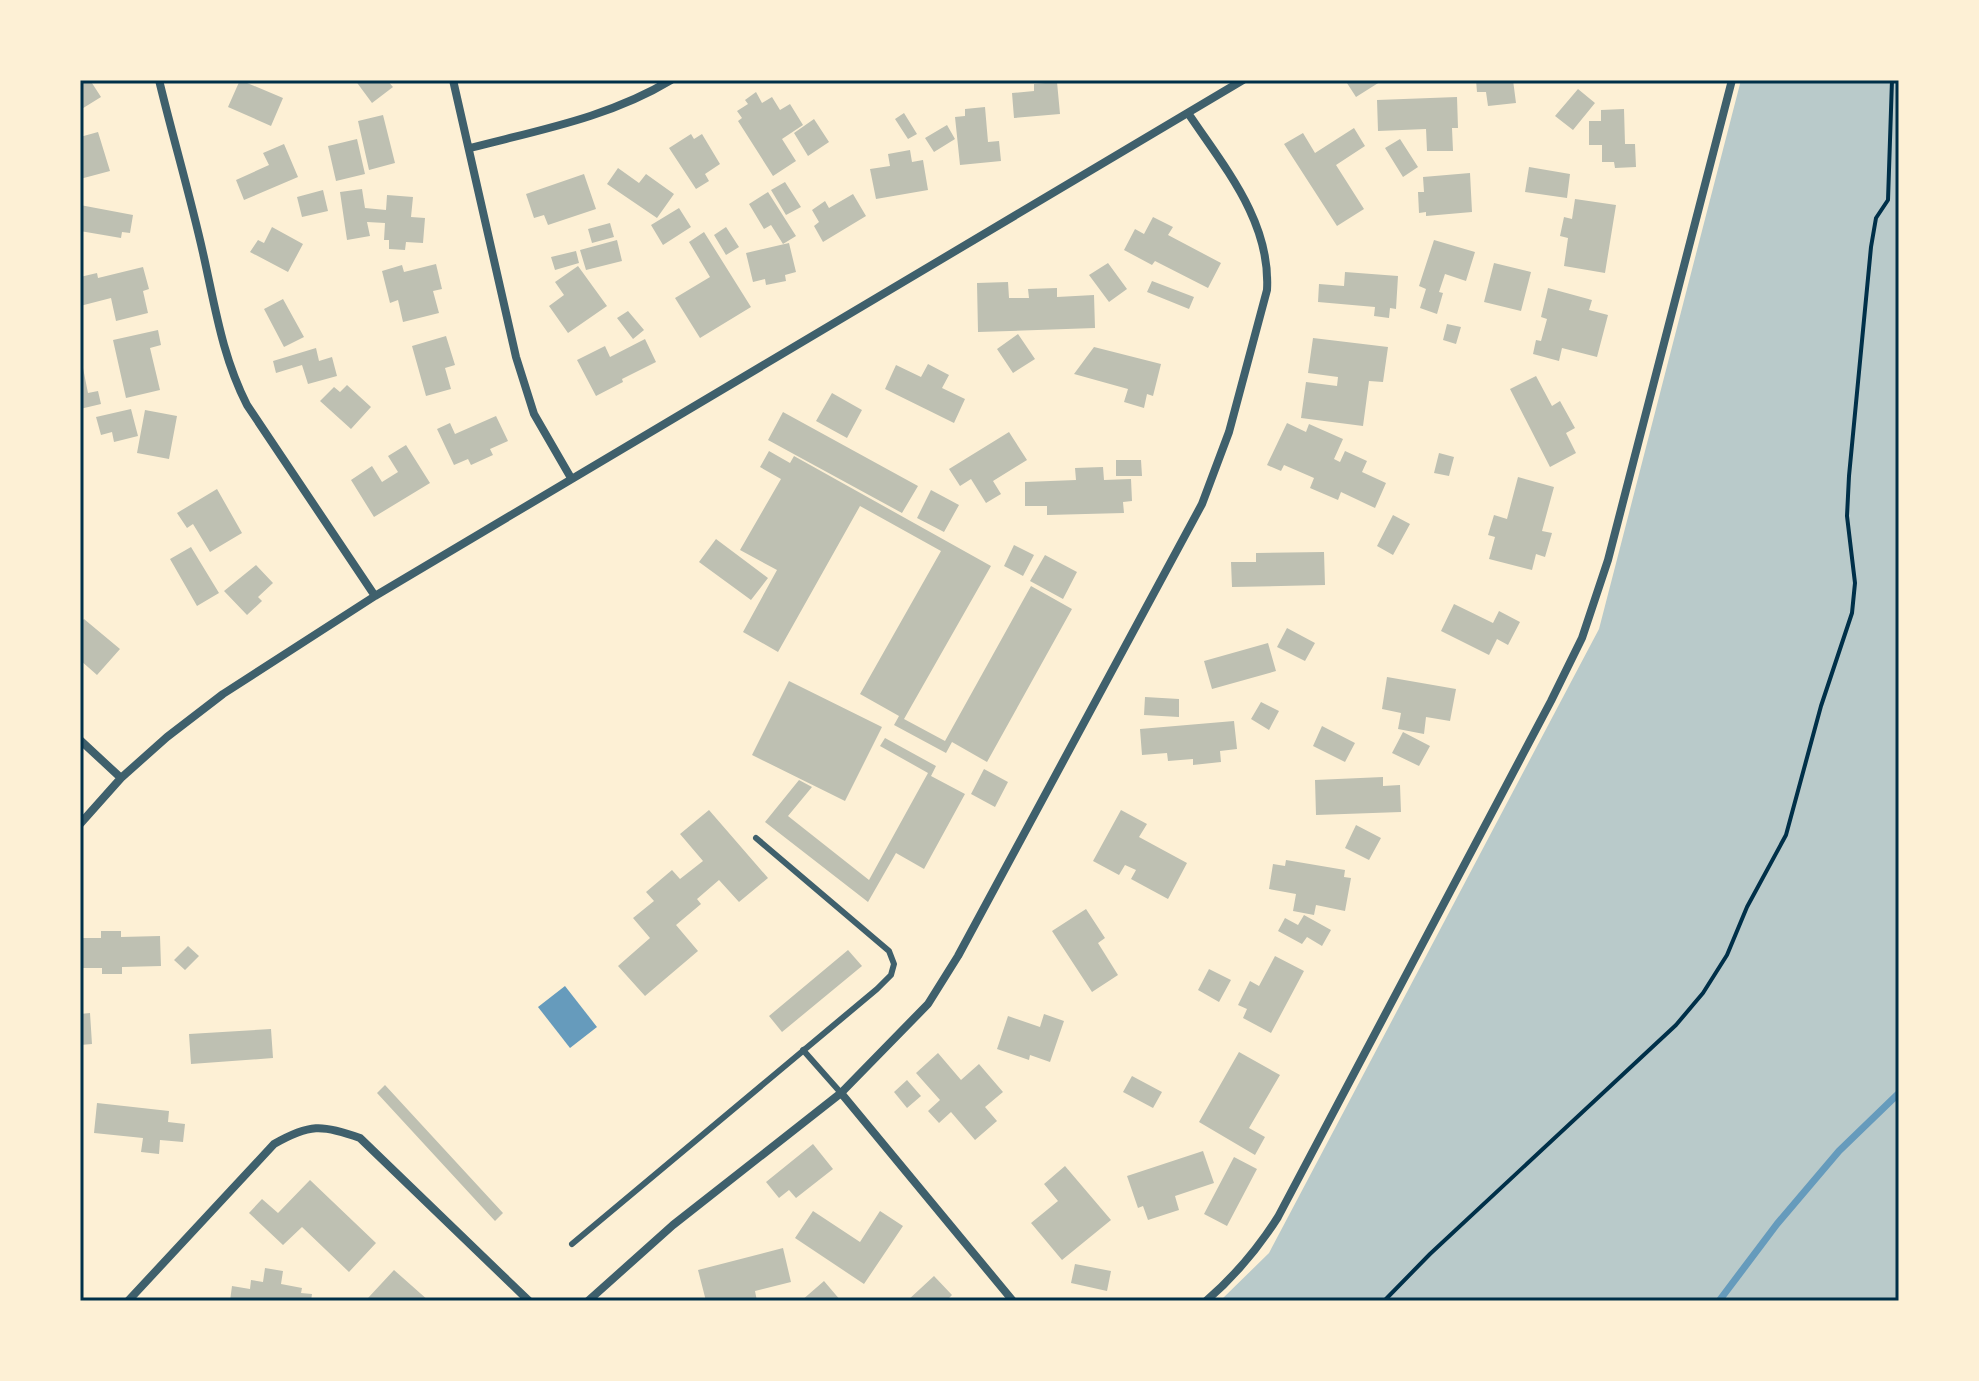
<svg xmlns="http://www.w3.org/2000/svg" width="1979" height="1381" viewBox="0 0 1979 1381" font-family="Karla,sans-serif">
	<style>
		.green { fill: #b9caca }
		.water { fill: #669bbc }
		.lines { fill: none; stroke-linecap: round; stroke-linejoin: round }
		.stream { stroke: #669bbc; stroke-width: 7 }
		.building { fill: #bec0b2 }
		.path { stroke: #003049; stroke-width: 4 }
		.service { stroke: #3f606c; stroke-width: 6 }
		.minor { stroke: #3f606c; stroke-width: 8 }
		.neatline { fill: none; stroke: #003049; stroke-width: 3 }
	</style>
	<rect width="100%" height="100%" fill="#fdf0d5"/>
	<path class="green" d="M1741,80H1899V1301H1220L1269,1253L1599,629Z"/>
	<path class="water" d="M565,986L597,1027L570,1048L538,1007Z"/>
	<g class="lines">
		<path class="stream" d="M1719,1301L1777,1224L1839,1151L1899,1093"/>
	</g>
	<path class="building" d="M80,80H90L101,97L80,110Z
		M240,80L283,98L271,126L228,107Z
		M355,80H387L393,87L372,103Z
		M1345,80H1383L1356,97Z
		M1476,80H1513L1516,103L1488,106L1486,92H1477Z
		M1057,82L1060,114L1014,118L1012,93L1034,91V84Z
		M1578,89L1595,103L1573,130L1555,116Z
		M756,92L762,103L772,97L780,110L790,104L803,125L782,139L796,161L773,176L738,121L742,118L737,111L748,104L745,100Z
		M1457,97L1458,128H1452L1453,151H1427L1426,129L1378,131L1377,100Z
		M985,107L988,142L999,141L1001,161L960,165L955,117L965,116V109Z
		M1624,109L1625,144H1635L1636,167L1615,168L1614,162H1602V145H1589V121H1601V110Z
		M904,113L917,134L908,139L895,119Z
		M383,115L395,163L369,170L358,121Z
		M814,119L829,142L808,156L794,133Z
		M947,125L955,139L934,152L925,138Z
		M1354,128L1365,146L1336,165L1364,209L1337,226L1284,144L1303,133L1315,153Z
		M98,132L110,171L80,179V137Z
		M691,134L694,139L702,134L720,164L705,174L709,181L696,189L669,148Z
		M357,139L365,174L336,181L328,146Z
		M1400,139L1418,167L1403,177L1385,148Z
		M284,144L298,177L244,200L236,180L269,165L263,153Z
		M910,150L912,162L923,160L928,190L876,199L870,169L890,166L888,154Z
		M1529,167L1570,174L1567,198L1525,192Z
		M618,168L639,183L646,174L674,194L657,218L607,184Z
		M1470,173L1472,212L1426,216V212L1419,213L1418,192H1424L1423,177Z
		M584,174L596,209L548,225L544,215L534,218L526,194Z
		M785,182L801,207L786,215L771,190Z
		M362,189L365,208L386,210L387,195L413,197L411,217L425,218L423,243L406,242L405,250L389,249V240H384L385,223L367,222L370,236L347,240L340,192Z
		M323,190L328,211L302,217L297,197Z
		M768,192L796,236L783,244L771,225L764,229L749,204Z
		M853,194L866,216L823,242L814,226L819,222L812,210L825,201L829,208Z
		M1575,199L1616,205L1605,273L1564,266L1568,238L1560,236L1564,217L1572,219Z
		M80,205L133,215L130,233L122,232L121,238L80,231Z
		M679,208L691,227L663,245L651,225Z
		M1153,217L1173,227L1168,235L1221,263L1208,288L1155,261L1152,265L1124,250L1135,229L1144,234Z
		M610,223L614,237L592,243L588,229Z
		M272,227L303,244L288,272L250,252L258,240L264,243Z
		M726,227L739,247L726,255L714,235Z
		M704,232L751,307L700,338L675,298L710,277L689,242Z
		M617,240L622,261L586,270L580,250Z
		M1434,240L1475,252L1466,281L1445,274L1439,292L1443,293L1437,314L1420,308L1426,289L1419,286Z
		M789,243L796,272L785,275L786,281L766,285L765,279L753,282L746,253Z
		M576,251L579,263L555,270L551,257Z
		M1108,263L1127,289L1109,302L1089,275Z
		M1494,263L1531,272L1521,311L1484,302Z
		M436,264L442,289L433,291L439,313L403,322L398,300L390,303L382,271L402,265L404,272Z
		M578,266L607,306L568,333L549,306L564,295L555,282Z
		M143,267L149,289L143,291L148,313L116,321L111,298L80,306V277L97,273L98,278Z
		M1345,272L1398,276L1396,309L1390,308L1389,318L1374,316L1375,307L1318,302L1319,284L1344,286Z
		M1152,281L1194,297L1189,309L1147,292Z
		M1008,282L1009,298H1029L1028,289L1057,288V297L1094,295L1095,328L978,332L977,283Z
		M1548,288L1592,300L1589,310L1608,315L1597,357L1562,348L1559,361L1533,354L1536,340L1541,341L1547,319L1541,317Z
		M283,299L304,337L284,347L264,309Z
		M628,311L644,330L633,339L617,318Z
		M1447,324L1461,327L1456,344L1443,340Z
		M158,330L161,345L150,348L160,390L126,398L113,340Z
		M1018,334L1035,359L1013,373L997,349Z
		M446,336L455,365L445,368L451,389L426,396L412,346Z
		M1313,338L1388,347L1383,382L1369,381L1363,426L1301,418L1306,382L1337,386L1338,377L1308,373Z
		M645,339L656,362L622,379L623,382L596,396L577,360L605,346L610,357Z
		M1094,347L1161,364L1153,396L1147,394L1144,408L1124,402L1128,389L1074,374Z
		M316,348L319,361L332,357L337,376L308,384L302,365L276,373L273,361Z
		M928,364L949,375L942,388L965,399L954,423L885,389L896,365L921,377Z
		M80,368H83L88,393L98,391L101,404L80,409Z
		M1536,376L1552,406L1560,401L1575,428L1566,433L1576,453L1550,467L1510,389Z
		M347,385L371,407L351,429L320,401L334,387L340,392Z
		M832,393L862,410L847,438L816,421Z
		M131,409L138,436L114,442L112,432L101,435L96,417Z
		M145,410L177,416L169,459L137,453Z
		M783,412L918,486L902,513L768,440Z
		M496,416L508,441L490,449L493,455L471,465L468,459L454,465L437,429L450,423L455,434Z
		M1287,423L1306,432L1309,424L1343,439L1334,459L1340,462L1345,451L1367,461L1362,472L1386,483L1375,508L1341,492L1338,500L1310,488L1314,478L1284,465L1281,471L1267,465Z
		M1009,432L1027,460L993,481L1001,494L986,503L971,479L960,486L949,469Z
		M406,445L430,483L374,517L351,480L372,466L382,482L398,472L388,456Z
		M769,451L790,463L794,456L991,566L904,719L945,741L1031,586L1072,609L987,762L952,742L946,753L894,725L899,716L860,694L941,551L860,506L778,652L743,632L777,570L740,550L781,479L760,467Z
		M1439,453L1454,457L1449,476L1434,473Z
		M1116,460H1141L1142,476H1116Z
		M1103,467L1104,480L1131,479L1132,501L1123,502L1124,513L1047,515V506H1025V482L1076,480L1075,468Z
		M1518,477L1554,487L1542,531L1552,533L1545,557L1536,554L1532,570L1489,559L1495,537L1488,535L1494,515L1507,519Z
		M217,489L242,533L210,552L193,524L187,528L177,513Z
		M931,490L959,505L944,532L917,518Z
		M1393,515L1410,524L1393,555L1377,546Z
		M716,539L768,578L751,600L699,562Z
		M1014,545L1034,555L1023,576L1004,566Z
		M191,547L219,593L197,606L170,559Z
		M1324,552L1325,585L1232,587L1231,562H1256V553Z
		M1045,555L1077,572L1063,599L1030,581Z
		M256,565L273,583L258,597L262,601L247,615L224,591Z
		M1454,604L1493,623L1499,611L1520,622L1508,645L1497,639L1489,655L1441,631Z
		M84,619L120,649L97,675L80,660V623Z
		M1287,628L1315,643L1305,661L1277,647Z
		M1268,643L1276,671L1212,689L1204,661Z
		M1387,677L1456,689L1450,721L1426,717L1424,734L1398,729L1401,713L1382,709Z
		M789,681L882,727L845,801L752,755Z
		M1145,697L1179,699V717L1144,715Z
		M1261,702L1279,711L1269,730L1251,719Z
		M1234,721L1237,749L1220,751L1221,762L1193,765V759L1168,761L1167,753L1142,755L1140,729Z
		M1322,726L1355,743L1345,762L1313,746Z
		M1403,732L1430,746L1419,766L1392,753Z
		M885,738L936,766L931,776L965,794L924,869L896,853L868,902L765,822L799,780L812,787L788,816L869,880L928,773L880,746Z
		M984,769L1008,782L995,807L971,794Z
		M1383,777V786L1400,785L1401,812L1316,815L1315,780Z
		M709,810L768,878L739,902L719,880L697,899L701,904L676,925L698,951L645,996L618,966L650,938L633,918L654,901L646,892L672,870L680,879L703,861L680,834Z
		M1121,810L1147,824L1139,837L1187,863L1168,899L1131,879L1136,870L1125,865L1119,875L1093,861Z
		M1356,825L1381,838L1369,860L1345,848Z
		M1286,860L1345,870L1344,877L1351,878L1345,911L1316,905L1314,915L1293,911L1296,894L1269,889L1273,864L1285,866Z
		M1086,909L1105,938L1098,943L1118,975L1092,992L1052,931Z
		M1304,915L1331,930L1322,946L1307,937L1302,944L1278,931L1285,918L1298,925Z
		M101,931H121V937L160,936L161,966L122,967V974H102V968H80V938H101Z
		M188,946L199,956L185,970L174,960Z
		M848,950L862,966L782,1032L769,1016Z
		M1275,956L1304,971L1271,1033L1243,1018L1247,1009L1238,1005L1250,981L1259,986Z
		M1209,969L1231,980L1219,1002L1198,990Z
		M90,1013L92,1044L80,1045V1014Z
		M1044,1014L1064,1021L1050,1062L1030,1055L1029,1060L997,1049L1008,1016L1040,1027Z
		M271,1029L273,1058L191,1064L189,1034Z
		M1239,1052L1280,1075L1249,1128L1265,1137L1255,1155L1199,1122Z
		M938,1053L961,1080L979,1064L1003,1092L985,1107L997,1121L975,1140L951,1112L939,1123L928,1111L940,1100L916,1073Z
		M1132,1076L1162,1092L1153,1108L1123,1092Z
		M907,1080L921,1096L907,1108L894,1092Z
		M385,1085L503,1213L495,1221L377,1093Z
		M97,1103L169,1111L168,1122L185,1124L183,1142L160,1140L159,1154L141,1152L143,1138L94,1133Z
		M813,1144L833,1169L796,1198L789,1190L779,1198L766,1182Z
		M1203,1151L1214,1183L1175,1196L1179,1210L1148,1220L1143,1206L1138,1208L1127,1176Z
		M1234,1157L1257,1169L1227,1226L1204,1214Z
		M1065,1166L1111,1220L1062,1260L1031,1223L1058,1201L1044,1184Z
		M310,1180L376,1243L349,1272L302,1227L283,1245L249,1213L262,1199L278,1213Z
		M813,1211L860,1242L880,1211L903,1226L864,1284L795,1238Z
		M783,1248L791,1282L755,1291L757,1301H726V1299L706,1301L698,1270Z
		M1075,1264L1111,1271L1107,1291L1071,1283Z
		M265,1268L283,1271L281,1284L302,1288L301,1293L312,1294L311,1301H230L232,1286L250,1289L251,1280L263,1282Z
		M394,1270L429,1301H371L368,1298Z
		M934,1276L952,1295L946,1301H907Z
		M824,1281L841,1301H801Z"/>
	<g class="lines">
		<path class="path" d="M1384,1301L1430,1254L1676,1025L1703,993L1727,955L1747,907L1786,835L1821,706L1852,613L1855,583L1847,516L1849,476L1871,247L1876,218L1888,200L1892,80"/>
		<path class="service" d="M803,1050L841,1093
			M572,1244L877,989L891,975L894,964L889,951L756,838"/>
		<path class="minor" d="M159,80C173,138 190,195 203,253C215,306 222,356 247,405L375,596
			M453,80L516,357L534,414L571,478
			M470,148C539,130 610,117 671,80
			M80,740L121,778
			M80,824L121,778L167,737L223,694L375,596L1243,80
			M841,1093L1013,1301
			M128,1301L274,1144C309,1124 322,1124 360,1138L529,1301
			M588,1301L673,1225L841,1093L928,1004L958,956L1202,504L1229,432L1267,290C1271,221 1224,167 1188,113
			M1206,1301C1235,1276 1257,1250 1278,1217L1551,701L1582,638L1608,560L1732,80"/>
	</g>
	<rect width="1979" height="1381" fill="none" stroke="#fdf0d5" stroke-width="164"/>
	<rect x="82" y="82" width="1815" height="1217" class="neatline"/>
</svg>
